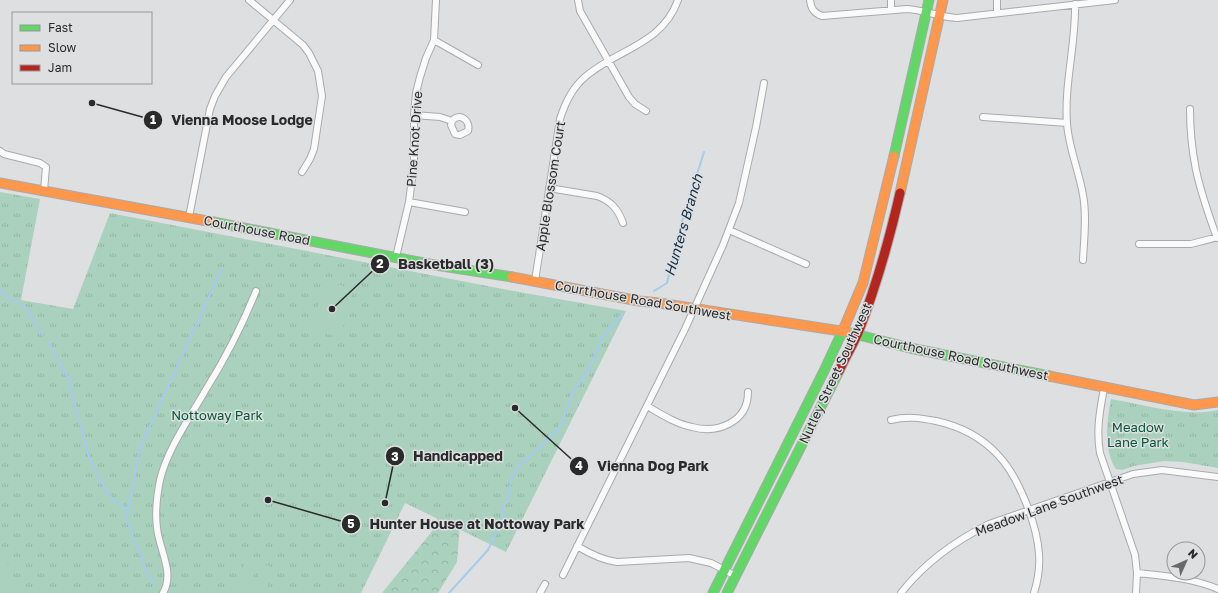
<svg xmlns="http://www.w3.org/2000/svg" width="1218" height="593" viewBox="0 0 1218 593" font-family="'Golos Text',sans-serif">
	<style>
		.forest { fill: url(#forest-crowns) }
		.park { fill: url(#park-tufts) }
		.pitch { fill: #aad1be }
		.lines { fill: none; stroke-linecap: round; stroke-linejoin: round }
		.stream { stroke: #a5cbee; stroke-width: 2 }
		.street-casing { stroke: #a9aaab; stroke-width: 8 }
		.fast-casing { stroke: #a9aaab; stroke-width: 11 }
		.slow-casing { stroke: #a9aaab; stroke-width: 11 }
		.jam-casing { stroke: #a9aaab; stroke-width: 11 }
		.street { stroke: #fafafa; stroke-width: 6 }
		.fast { stroke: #63d668; stroke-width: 9 }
		.slow { stroke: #ff974d; stroke-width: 9 }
		.jam { stroke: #b3261e; stroke-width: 9 }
		.labels { text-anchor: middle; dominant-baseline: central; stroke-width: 3; stroke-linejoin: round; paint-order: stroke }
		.street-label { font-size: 13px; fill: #2a2a2b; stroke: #dddfe1 }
		.park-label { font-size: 13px; fill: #075639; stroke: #dddfe1 }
		.water-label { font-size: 14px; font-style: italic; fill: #112e47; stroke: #dddfe1 }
		.leader { fill: none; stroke: #2a2a2b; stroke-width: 1.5 }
		.callout-dot { fill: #2a2a2b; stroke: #dddfe1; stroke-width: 1.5 }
		.mark-label { font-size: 12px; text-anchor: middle; font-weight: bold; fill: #fff }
		.callout-label { font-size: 14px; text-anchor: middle; font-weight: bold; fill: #2a2a2b; stroke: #dddfe1; stroke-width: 3; stroke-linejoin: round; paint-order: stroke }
	</style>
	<defs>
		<pattern id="forest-crowns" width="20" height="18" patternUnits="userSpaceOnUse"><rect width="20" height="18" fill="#aad1be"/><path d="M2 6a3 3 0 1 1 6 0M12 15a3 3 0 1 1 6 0" fill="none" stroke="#92b4a3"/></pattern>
		<pattern id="park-tufts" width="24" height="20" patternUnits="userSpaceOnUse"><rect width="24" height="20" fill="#aad1be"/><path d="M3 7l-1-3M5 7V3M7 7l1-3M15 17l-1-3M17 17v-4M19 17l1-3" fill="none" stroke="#92b4a3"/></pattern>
	</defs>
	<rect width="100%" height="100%" fill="#dedfe0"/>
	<path class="forest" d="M431,484L461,512L457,562L438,593H382L438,524Z"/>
	<path class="park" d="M0,192L40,199L21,300L73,309L110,213L508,290L626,311L506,552L405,503L361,593H0Z
		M1111,399C1142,404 1187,418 1218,410V468L1183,462L1164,461L1134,466L1122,470L1116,469C1103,451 1107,419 1111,399Z"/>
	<path class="pitch" d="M325,281L354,289L340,338L311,329Z
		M0,542L17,593H0Z
		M246,559L258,563L250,589L238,585Z
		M262,564L274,568L265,593L254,590Z"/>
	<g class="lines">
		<path class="stream" d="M0,289L2,294L25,307L43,336
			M654,291L667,283L680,228L704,152
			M48,342L68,378L88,454L98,477L110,496L128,510
			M155,583L149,577L126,518L140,448L222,268
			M449,593L488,550L502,521V508L507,502L512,478L518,467L557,431L564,418L573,391L587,374L602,338L622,314"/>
		<defs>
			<path id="street" d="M249,0L303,45L309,53L318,71L322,96L314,149L310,159L302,172
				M578,0L580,11L629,97L635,104L646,111
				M810,0C811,9 814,13 822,16L907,9C924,10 940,17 957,18L1115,0
				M891,0V10
				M997,0V13
				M1075,4C1076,44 1064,84 1067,124C1069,149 1079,171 1083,195C1087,216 1084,239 1083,260
				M434,40L478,65
				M1190,109C1190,130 1192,150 1196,170C1201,193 1209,216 1217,238
				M414,115L440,117L452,121C459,112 471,120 468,131L460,135L455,134L451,125L452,121
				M983,117L1067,123
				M0,151L4,154L40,163L46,167L44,191
				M549,188L597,196C611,201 618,209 623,223
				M409,202L465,212
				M189,217L210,109L215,96L226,77L290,0
				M729,230L806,264
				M1139,244H1191L1218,237
				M396,257L409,202L414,163V115L416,93L420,77L426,58L434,40L436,0
				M535,281L560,119C565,103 572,88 585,77C617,49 662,45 678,0
				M1104,388C1100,410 1096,430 1100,453L1135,555L1137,573L1136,593
				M647,406C661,414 676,424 692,427C718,434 748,422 748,392
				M891,420C907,416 920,418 936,421C959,426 980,436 997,454C1018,475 1037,524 1039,554C1040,567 1038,580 1034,593
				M577,546C590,554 602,560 617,562L689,558L711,563L736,576
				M1137,573C1165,576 1192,578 1218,589
				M563,575L685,329L723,245L739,203L756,127L764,83
				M163,593C175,573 159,549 157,528C155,513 157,495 160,480C168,448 189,419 205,391C225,359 242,326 256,291
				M540,593L545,584
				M901,593C925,562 955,541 989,524L1133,474L1162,470L1218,477"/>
			<path id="fast" d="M894,156L929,0
				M213,222L429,264L512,277
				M847,332L910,348L1049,376
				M713,593L824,371L844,328
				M727,593L839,371"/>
			<path id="slow" d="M0,183L213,222
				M900,193L943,0
				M512,277L639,301L659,303L847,332
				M844,328L863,283L894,156
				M1049,376L1194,405L1218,402"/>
			<path id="jam" d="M839,371C845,358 852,346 858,333C876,287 889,241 900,193"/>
		</defs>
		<use href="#street" class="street-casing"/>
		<use href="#fast" class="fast-casing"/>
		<use href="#slow" class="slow-casing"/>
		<use href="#jam" class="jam-casing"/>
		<use href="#street" class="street"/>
		<use href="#fast" class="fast"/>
		<use href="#slow" class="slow"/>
		<use href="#jam" class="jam"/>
	</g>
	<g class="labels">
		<g class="street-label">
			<text transform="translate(414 139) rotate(-86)">Pine Knot Drive</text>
			<text transform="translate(550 186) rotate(-81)">Apple Blossom Court</text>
			<text transform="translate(257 230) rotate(11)">Courthouse Road</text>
			<text transform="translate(643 300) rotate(10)">Courthouse Road Southwest</text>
			<text transform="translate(961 357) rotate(12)">Courthouse Road Southwest</text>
			<text transform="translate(835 373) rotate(-65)">Nutley Street Southwest</text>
			<text transform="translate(1049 505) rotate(-20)">Meadow Lane Southwest</text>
		</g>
		<g class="park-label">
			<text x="217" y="415">Nottoway Park</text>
			<text x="1138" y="427">Meadow<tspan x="1138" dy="15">Lane Park</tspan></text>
		</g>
		<g class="water-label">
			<text transform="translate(683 225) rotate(-74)">Hunters Branch</text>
		</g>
	</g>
	<path class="leader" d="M92 103L153 120M332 309L380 264M385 503L395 456M515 408L579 466M268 500L351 524"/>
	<g class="callout-dot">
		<circle cx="92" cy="103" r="4"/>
		<circle cx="332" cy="309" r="4"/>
		<circle cx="385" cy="503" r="4"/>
		<circle cx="515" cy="408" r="4"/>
		<circle cx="268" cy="500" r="4"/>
		<circle cx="153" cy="120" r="10"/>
		<circle cx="380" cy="264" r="10"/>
		<circle cx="395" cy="456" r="10"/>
		<circle cx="579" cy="466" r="10"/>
		<circle cx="351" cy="524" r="10"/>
	</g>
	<g class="mark-label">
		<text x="153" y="124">1</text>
		<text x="380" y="268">2</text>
		<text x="395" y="461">3</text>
		<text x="579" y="470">4</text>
		<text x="351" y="528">5</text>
	</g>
	<g class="callout-label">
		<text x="242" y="125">Vienna Moose Lodge</text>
		<text x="446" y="269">Basketball (3)</text>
		<text x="458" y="461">Handicapped</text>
		<text x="653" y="471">Vienna Dog Park</text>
		<text x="477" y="529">Hunter House at Nottoway Park</text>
	</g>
	<rect x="12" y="12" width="140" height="72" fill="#dddfe1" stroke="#959798"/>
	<rect x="20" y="25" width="20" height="6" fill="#63d668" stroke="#959798"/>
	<text x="48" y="32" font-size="12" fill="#2a2a2b">Fast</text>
	<rect x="20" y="45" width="20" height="6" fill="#ff974d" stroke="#959798"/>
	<text x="48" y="52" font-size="12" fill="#2a2a2b">Slow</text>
	<rect x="20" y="65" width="20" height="6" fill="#b3261e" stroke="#959798"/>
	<text x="48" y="72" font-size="12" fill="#2a2a2b">Jam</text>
	<g transform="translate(1186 561) rotate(45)"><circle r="19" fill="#dddfe1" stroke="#959798"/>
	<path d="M0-3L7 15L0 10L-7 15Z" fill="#69696a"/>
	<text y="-6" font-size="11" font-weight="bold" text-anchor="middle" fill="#2a2a2b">N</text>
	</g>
</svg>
